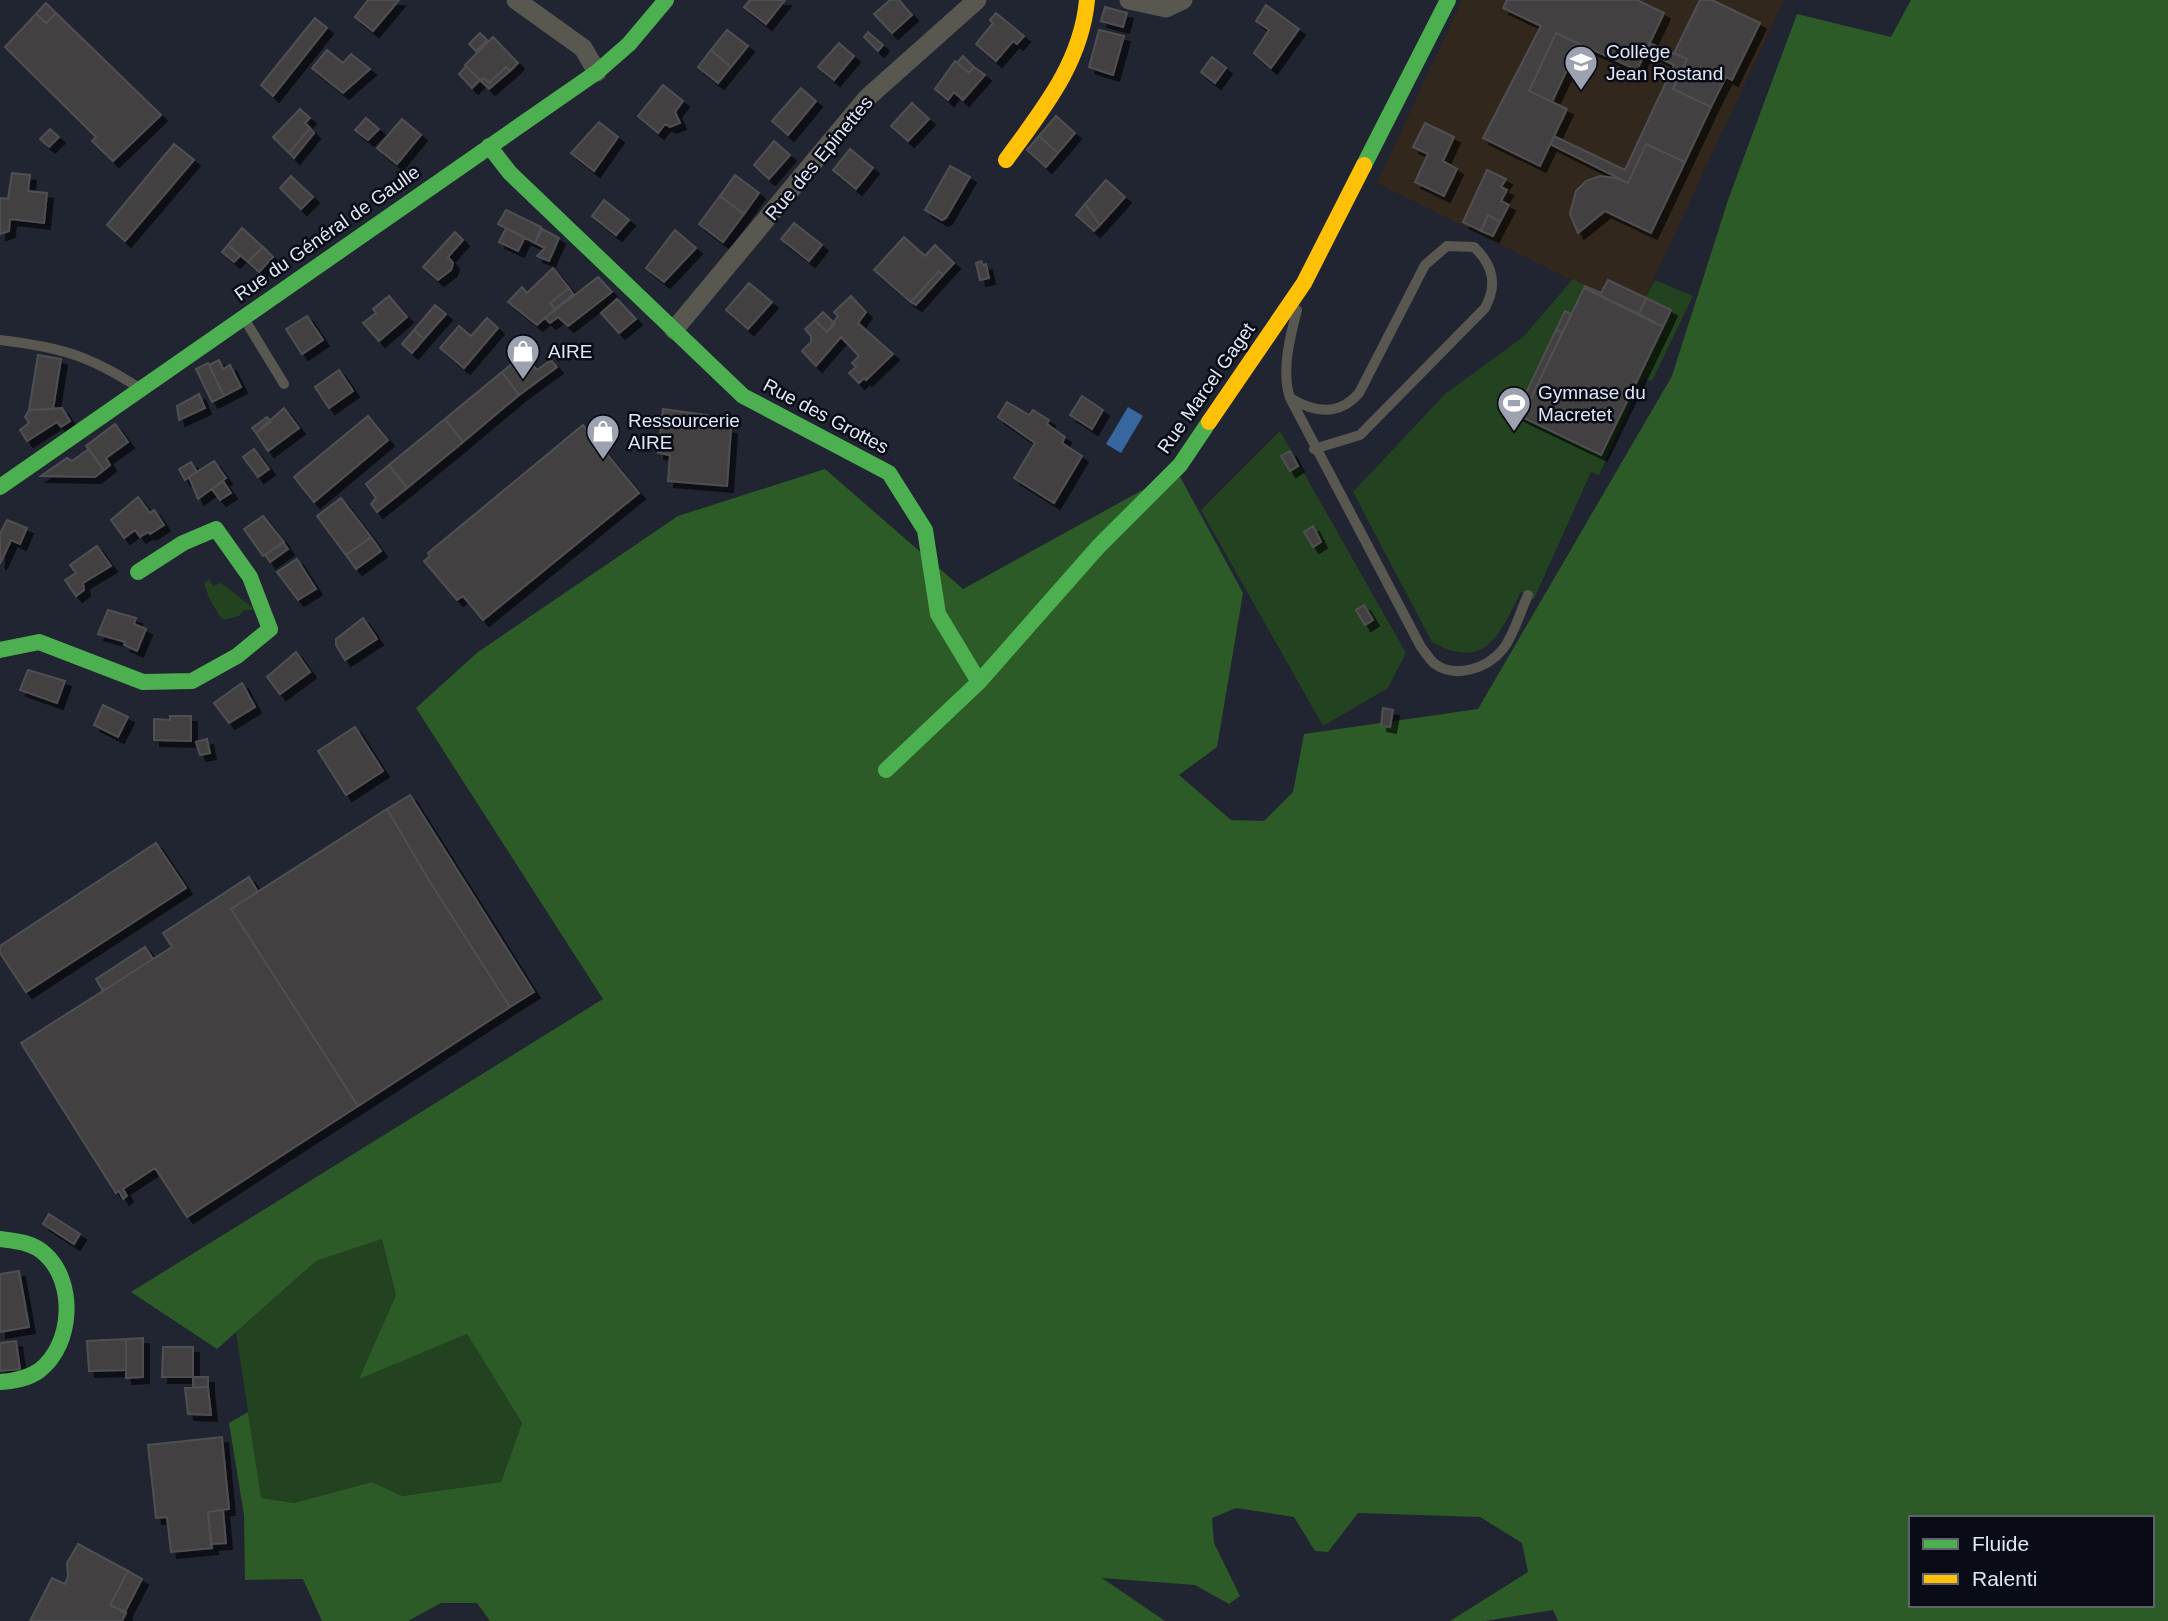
<svg xmlns="http://www.w3.org/2000/svg" width="2168" height="1621" viewBox="0 0 2168 1621" font-family="Helvetica,sans-serif">
	<style>
		.education { fill: #32271d }
		.green { fill: #23421f }
		.forest { fill: #2d5b27; fill-rule: evenodd }
		.water { fill: #38679f }
		.building { fill: #424040; stroke: #505052; stroke-width: 2; filter: url(#shadow) }
		.lines { fill: none; stroke-linecap: round; stroke-linejoin: round }
		.lane { stroke: #585750; stroke-width: 10 }
		.street { stroke: #585750; stroke-width: 19 }
		.fast { stroke: #4caf50; stroke-width: 16 }
		.slow { stroke: #ffc107; stroke-width: 16 }
		.labels { text-anchor: middle; dominant-baseline: central; stroke-width: 5; stroke-linejoin: round; paint-order: stroke }
		.poi-label { font-size: 19px; fill: #e0e6f5; stroke: #090c15; text-anchor: start }
		.street-label { font-size: 19px; fill: #e0e6f5; stroke: #090c15 }
	</style>
	<defs>
		<filter id="shadow"><feDropShadow dx="6" dy="6" stdDeviation="0" flood-color="#0009"/></filter>
	</defs>
	<rect width="100%" height="100%" fill="#202531"/>
	<path class="education" d="M1462,0H1784L1638,313L1377,183Z"/>
	<path class="green" d="M1573,279L1637,313L1655,280L1693,296L1652,381L1643,378L1599,475L1591,472L1534,599L1521,592C1499,634 1487,672 1432,642L1353,492L1445,394L1523,337Z
		M1280,431L1406,653L1388,688L1323,726L1201,510Z
		M209,579L213,586L220,583C235,591 244,604 258,610H244L239,616L222,620L209,598L204,583Z
		M382,1239L396,1295L360,1378L467,1334L522,1423L501,1482L402,1496L372,1482L294,1503L261,1498L236,1332L316,1261Z"/>
	<path class="forest" d="M1911,0H2168V1621H1558L1553,1610L1485,1621H1450L1528,1572L1522,1543L1480,1517L1358,1513L1328,1552L1315,1551L1294,1517L1236,1508L1212,1518L1214,1543L1240,1596L1229,1604L1195,1585L1102,1578L1165,1621H490L477,1603H441L408,1621H322L303,1579L245,1580L244,1515L229,1423L248,1412L261,1498L294,1503L372,1482L402,1496L501,1482L522,1423L467,1334L359,1379L396,1295L382,1239L316,1261L217,1349L131,1292L603,999L416,708L478,652L678,516L825,469L963,589L1177,471L1243,593L1217,747L1179,775L1231,820L1264,821L1293,792L1304,734L1478,709L1672,376L1728,200L1797,14L1891,37ZM1911,1518H2152V1605H1911Z"/>
	<path class="water" d="M1128,407L1143,416L1121,453L1106,444Z"/>
	<path class="building" d="M368,0H399L373,31L355,17Z
		M750,0H785L766,24L744,7Z
		M890,0H899L912,15L892,33L874,14Z
		M1507,0H1637L1664,13L1637,70L1556,33L1529,91L1567,109L1540,166L1483,138L1541,26L1503,8Z
		M1700,0H1712L1760,23L1732,80L1726,77L1711,107L1673,89L1687,59L1674,53Z
		M46,3L56,13L46,23L36,14Z
		M1266,5L1299,29L1271,68L1254,53L1269,30L1256,21Z
		M1105,7L1127,13L1123,27L1101,21Z
		M56,13L161,115L113,161L92,141L96,137L5,47L36,14L46,23Z
		M996,13L1024,36L1017,44L1013,41L996,61L976,44L993,23L990,20Z
		M315,18L327,28L273,96L261,85Z
		M727,30L748,46L731,67L711,50Z
		M1099,30L1124,36L1113,75L1089,67Z
		M868,32L883,45L878,51L864,37Z
		M480,33L487,40L476,51L469,44Z
		M1556,33L1579,44L1552,102L1529,91Z
		M493,37L518,63L510,71L506,67L489,83L484,78L481,81L465,65Z
		M839,43L854,56L834,80L818,67Z
		M1649,43L1687,59L1673,89L1711,107L1685,162L1646,144L1628,183L1550,144L1554,136L1625,170L1674,65L1646,51Z
		M327,50L343,63L351,54L370,69L343,93L312,68Z
		M711,50L731,67L718,83L698,67Z
		M963,56L974,67L969,73L957,63Z
		M1212,57L1226,68L1215,83L1201,72Z
		M955,61L969,73L974,67L985,75L963,100L954,92L948,100L935,89Z
		M466,66L480,80L472,88L459,74Z
		M506,67L510,71L489,89L481,81L484,78L489,83Z
		M663,85L683,101L675,112L680,123L670,127L665,124L658,133L638,116Z
		M801,88L816,101L788,135L772,121Z
		M912,103L929,119L908,141L891,126Z
		M300,109L310,118L305,123L310,128L289,153L273,137Z
		M1056,116L1075,133L1058,153L1039,136Z
		M366,118L379,129L368,140L355,130Z
		M402,119L421,135L397,164L377,148Z
		M599,122L618,137L594,171L571,153Z
		M1425,123L1454,137L1443,161L1457,169L1444,196L1415,182L1428,154L1413,147Z
		M310,128L314,133L294,158L289,153Z
		M50,129L59,137L49,147L40,139Z
		M1039,136L1058,153L1046,167L1027,150Z
		M774,141L790,155L769,179L754,165Z
		M174,144L194,160L125,241L107,225Z
		M1646,144L1685,162L1651,233L1605,211L1578,233L1570,214L1576,191L1586,181L1600,176L1615,178L1628,183Z
		M850,149L873,168L856,189L833,170Z
		M950,166L970,177L946,218L942,220L925,210Z
		M1487,170L1506,179L1501,187L1507,190L1501,201L1509,205L1500,222L1488,215L1481,231L1463,222Z
		M12,173L30,175L28,191L47,193L44,223L10,219L9,231L0,234V198L8,199Z
		M735,175L759,193L744,214L720,196Z
		M291,176L313,197L301,209L280,188Z
		M1106,180L1125,197L1100,225L1085,204Z
		M720,196L744,214L723,242L699,224Z
		M604,200L629,220L616,235L592,216Z
		M1085,204L1100,225L1094,231L1076,215Z
		M506,210L541,227L535,243L498,224Z
		M1488,215L1500,222L1493,236L1481,231Z
		M794,223L822,245L809,261L781,239Z
		M242,228L263,247L248,262L228,245Z
		M506,228L525,237L518,251L499,242Z
		M542,229L559,238L549,261L537,256L545,248L535,243Z
		M675,230L696,248L664,282L646,268Z
		M455,232L463,240L448,257L453,263L451,270L438,280L423,267Z
		M904,237L925,256L935,245L954,263L943,275L939,271L911,302L874,270Z
		M228,245L240,256L234,262L222,252Z
		M263,247L273,257L259,272L248,262Z
		M981,261L983,265L986,264L989,278L980,280L976,263Z
		M553,268L569,288L550,303L555,309L537,325L508,302L522,287L527,293Z
		M939,271L943,275L916,305L911,302Z
		M598,277L612,292L568,326L558,317L550,323L545,318Z
		M1608,280L1646,298L1639,314L1584,288L1585,286L1601,293Z
		M749,283L772,302L748,329L726,310Z
		M569,288L573,294L555,309L550,303Z
		M1584,288L1663,327L1601,455L1522,417Z
		M389,296L407,317L379,341L363,323L376,313L373,309Z
		M851,296L866,312L858,323L893,354L866,380L864,378L859,383L849,373L856,367L852,363L859,356L841,337L816,366L802,351L811,342V336L805,329L815,320L827,332L838,316L834,312Z
		M1646,298L1671,310L1663,327L1639,314Z
		M617,299L636,319L619,333L601,313Z
		M435,305L446,314L424,339L414,330Z
		M1565,311L1571,314L1562,333L1556,330Z
		M823,312L835,324L827,332L815,320Z
		M307,316L323,340L302,354L286,329Z
		M487,318L498,328L464,368L440,348L459,326L471,336Z
		M414,330L424,339L412,353L402,344Z
		M1556,330L1562,333L1522,417L1516,414Z
		M524,354L537,370L551,360L557,367L519,395L502,372Z
		M38,355L61,359L53,409L29,410Z
		M219,360L223,369L230,365L241,387L224,396L209,365Z
		M208,363L224,396L212,402L196,369Z
		M339,370L353,391L329,408L315,387Z
		M502,372L519,395L463,442L445,419Z
		M199,394L205,408L179,420L177,406Z
		M1082,396L1103,410L1092,429L1070,415Z
		M1007,402L1029,415L1033,410L1049,420L1047,424L1065,437L1062,443L1082,456L1054,503L1014,478L1035,443L998,417Z
		M62,408L70,421L61,427L57,422L27,441L20,430L29,423L25,417L29,410Z
		M284,408L299,428L268,451L256,433Z
		M663,409L707,415V425L731,428L727,486L668,481L670,455L658,453Z
		M368,416L388,440L314,502L294,477Z
		M267,417L271,422L256,433L252,428Z
		M445,419L463,442L407,488L389,465Z
		M115,424L128,442L106,458L110,465L104,470L86,446Z
		M583,425L639,493L483,620L463,596L457,600L424,561L430,556L428,553Z
		M89,449L104,470L95,477L41,476L67,458L72,461Z
		M254,449L269,469L258,477L243,457Z
		M1290,451L1298,466L1290,471L1281,456Z
		M214,461L226,478L198,499L189,477Z
		M191,462L197,472L185,480L179,469Z
		M389,465L407,488L377,512L371,504L376,498L366,484Z
		M223,481L231,493L220,500L212,489Z
		M138,497L150,513L154,510L164,525L150,534L148,532L140,537L135,530L124,538L111,520Z
		M341,498L371,537L346,555L317,516Z
		M263,516L284,542L263,556L244,529Z
		M7,520L27,528L20,544L11,540L0,564V534Z
		M1313,526L1321,542L1313,547L1304,532Z
		M371,537L381,551L356,569L346,555Z
		M283,542L288,549L270,562L265,555Z
		M97,546L111,566L83,583L84,590L76,596L65,580L76,573L70,565Z
		M297,559L316,589L298,600L277,572Z
		M1364,605L1373,620L1365,625L1356,610Z
		M108,610L136,618L134,624L146,629L137,651L124,645L125,642L98,634Z
		M363,618L377,639L345,660L336,645V639Z
		M296,652L310,672L280,694L267,677Z
		M28,670L65,681L57,703L20,690Z
		M242,683L255,707L229,723L214,703Z
		M103,705L128,717L118,737L94,725Z
		M1383,708L1393,710L1390,727L1381,725Z
		M170,716H191V741L154,740V719L170,720Z
		M355,727L383,771L346,795L318,751Z
		M207,739L210,753L200,755L196,742Z
		M410,795L534,992L510,1007L430,882L387,809Z
		M387,809L430,882L510,1007L358,1106L231,909Z
		M156,843L186,888L26,992L0,953V946Z
		M249,877L258,892L231,909L358,1106L187,1217L155,1168L123,1189L127,1196L123,1199L119,1191L116,1193L21,1043L172,947L163,933Z
		M145,947L153,959L103,991L96,979Z
		M49,1214L80,1234L74,1244L43,1224Z
		M19,1271L29,1327L0,1332V1274Z
		M143,1338V1377L126,1378V1339Z
		M126,1339V1370L89,1371L87,1341Z
		M16,1341L20,1369L0,1371V1343Z
		M163,1347H193V1377H162Z
		M193,1377H208V1387H193Z
		M208,1387L211,1415L188,1414L185,1388Z
		M222,1437L229,1509L208,1512L212,1548L171,1552L167,1517L156,1518L148,1445Z
		M223,1510L226,1543L211,1544L208,1512Z
		M78,1544L128,1571L110,1605L126,1613L122,1621H30L52,1578L65,1584L68,1576L67,1563Z
		M128,1571L142,1579L125,1612L110,1605Z"/>
	<g class="lines">
		<path class="lane" d="M1297,310C1290,337 1281,371 1290,398L1421,647C1425,652 1430,660 1435,664C1456,679 1488,668 1503,649C1514,635 1520,612 1528,595
			M245,320L284,384
			M0,340C59,347 89,355 139,388
			M1290,398C1315,413 1339,416 1359,393L1425,265L1447,246L1474,247C1493,265 1498,284 1485,308L1360,435L1314,449"/>
		<path class="street" d="M516,0L583,48L597,72
			M1129,0L1166,8L1183,0
			M674,330L867,98L977,0"/>
		<path class="fast" d="M489,146L510,173L743,396L889,473L925,530L938,614L979,682
			M1364,165L1448,0
			M0,487L597,72L629,44L666,0
			M0,650L39,642L143,682L192,681L237,656L270,629L250,577L216,529L183,543L138,572
			M886,770L979,682L1098,547L1180,465L1209,422
			M0,1239C16,1241 32,1242 45,1254C76,1282 73,1344 40,1370C28,1379 14,1381 0,1382"/>
		<path class="slow" d="M1006,160C1042,110 1081,64 1087,0
			M1209,422L1304,283L1364,165"/>
	</g>
	<defs>
		<symbol id="school-pin" viewBox="-11 -11 22 30"><path d="M0 17L-7.5 6A9.5 9.5 0 1 1 7.5 6Z" fill="#9da2b0" stroke="#090c15"/><path d="M0-5L7-2L0 1L-7-2ZM-4 1L0 2.5L4 1V4Q0 6-4 4Z" fill="#fff"/></symbol>
		<symbol id="shop-pin" viewBox="-11 -11 22 30"><path d="M0 17L-7.5 6A9.5 9.5 0 1 1 7.5 6Z" fill="#9da2b0" stroke="#090c15"/><path d="M-5-2.5h2.3a2.7 3.5 0 0 1 5.4 0H5L5.5 6h-11ZM-1.5-2.5h3a1.5 2.3 0 0 0-3 0Z" fill="#fff"/></symbol>
		<symbol id="stadium-pin" viewBox="-11 -11 22 30"><path d="M0 17L-7.5 6A9.5 9.5 0 1 1 7.5 6Z" fill="#9da2b0" stroke="#090c15"/><path d="M0-5a6.5 5 0 1 0 0 10a6.5 5 0 1 0 0-10ZM-3.5-1.8h7v3.6h-7Z" fill="#fff"/></symbol>
	</defs>
	<g fill-rule="evenodd">
		<use href="#school-pin" x="1562" y="43" width="38" height="52"/>
		<use href="#shop-pin" x="504" y="332" width="38" height="52"/>
		<use href="#stadium-pin" x="1495" y="384" width="38" height="52"/>
		<use href="#shop-pin" x="584" y="412" width="38" height="52"/>
	</g>
	<g class="labels">
		<g class="poi-label">
			<text x="1606" y="51">Collège<tspan x="1606" dy="22">Jean Rostand</tspan></text>
			<text x="548" y="351">AIRE</text>
			<text x="1538" y="392">Gymnase du<tspan x="1538" dy="22">Macretet</tspan></text>
			<text x="628" y="420">Ressourcerie<tspan x="628" dy="22">AIRE</tspan></text>
		</g>
		<g class="street-label">
			<text transform="translate(819 158) rotate(-50)">Rue des Epinettes</text>
			<text transform="translate(327 233) rotate(-35)">Rue du Général de Gaulle</text>
			<text transform="translate(1206 388) rotate(-55)">Rue Marcel Gaget</text>
			<text transform="translate(826 416) rotate(28)">Rue des Grottes</text>
		</g>
	</g>
	<rect x="1909" y="1516" width="245" height="91" fill="#090c15" stroke="#5f636f" stroke-width="2"/>
	<rect x="1923" y="1539" width="35" height="10" fill="#4caf50" stroke="#5f636f" stroke-width="2"/>
	<text x="1972" y="1551" font-size="21" fill="#e0e6f5">Fluide</text>
	<rect x="1923" y="1574" width="35" height="10" fill="#ffc107" stroke="#5f636f" stroke-width="2"/>
	<text x="1972" y="1586" font-size="21" fill="#e0e6f5">Ralenti</text>
</svg>
